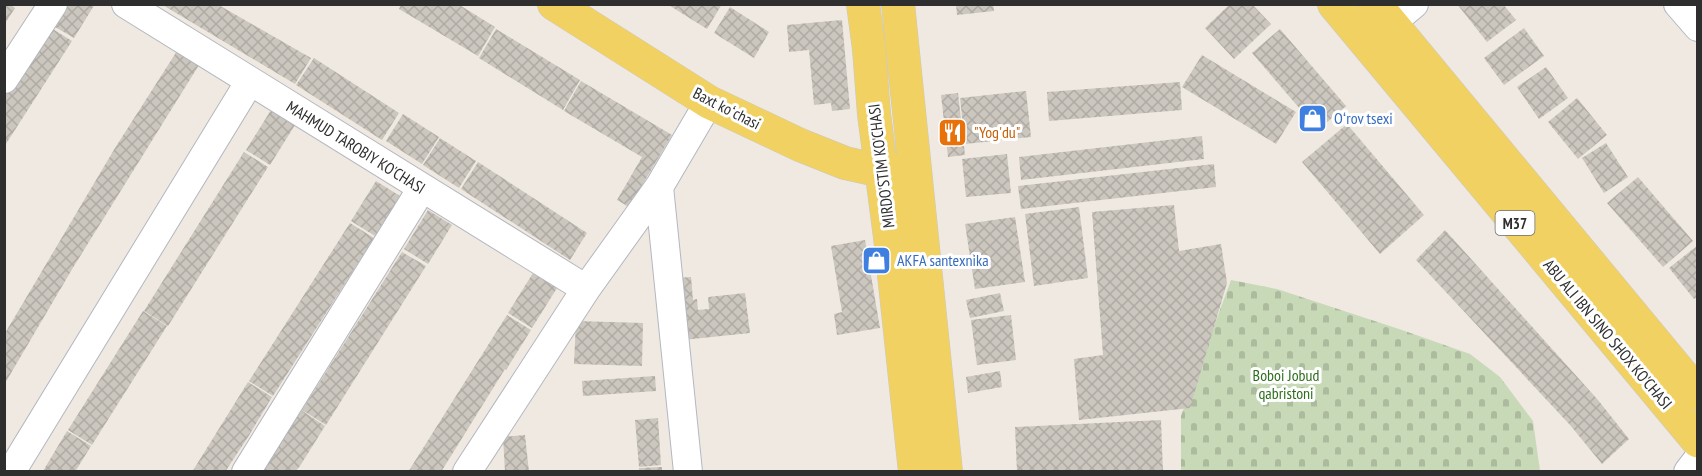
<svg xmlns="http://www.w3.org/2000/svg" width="1702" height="476" viewBox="0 0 1702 476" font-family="'PT Sans Narrow',sans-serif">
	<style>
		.cemetery { fill: url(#cemetery-stones) }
		.building { fill: url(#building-cross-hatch) }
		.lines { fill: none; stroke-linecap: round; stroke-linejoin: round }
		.minor-casing { stroke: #b4b7c1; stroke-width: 30 }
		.major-casing { stroke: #c9c9c9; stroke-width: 34 }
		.minor { stroke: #fff; stroke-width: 28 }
		.major { stroke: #f2d163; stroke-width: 33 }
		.labels { text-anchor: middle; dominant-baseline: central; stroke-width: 6; stroke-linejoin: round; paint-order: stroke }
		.shield { fill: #fff; stroke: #6d6d6d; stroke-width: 1.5 }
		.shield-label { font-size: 15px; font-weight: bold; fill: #2e2e2e }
		.street-label { font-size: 16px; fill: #2e2e2e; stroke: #fff }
		.shop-label { font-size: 16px; fill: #366cbe; stroke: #fff; text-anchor: start }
		.food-label { font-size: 16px; fill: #c56008; stroke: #fff; text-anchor: start }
		.park-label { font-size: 16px; fill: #2c6e1b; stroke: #fff }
	</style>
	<defs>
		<pattern id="cemetery-stones" width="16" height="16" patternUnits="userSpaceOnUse" patternTransform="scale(1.5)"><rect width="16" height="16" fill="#c8d9b8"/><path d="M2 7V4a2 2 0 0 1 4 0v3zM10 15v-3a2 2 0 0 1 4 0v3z" fill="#acbb9e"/></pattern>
		<pattern id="building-cross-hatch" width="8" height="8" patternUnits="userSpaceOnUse" patternTransform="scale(1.5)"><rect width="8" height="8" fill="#cbc7bf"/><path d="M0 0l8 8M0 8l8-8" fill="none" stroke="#afaba4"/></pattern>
	</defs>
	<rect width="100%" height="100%" fill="#efe9e1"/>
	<path class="cemetery" d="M1231,280L1277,289L1402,330L1470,354L1500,377L1533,421L1540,471H1181V416Z"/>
	<path class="building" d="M4,4H10L15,8L4,25Z
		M61,4H95L74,38L50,24Z
		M161,4H217L311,58L295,84Z
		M401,4H458L495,27L478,56L399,9Z
		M667,4H722L707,29Z
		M956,4H993L994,11L957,15Z
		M1230,4H1252L1271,24L1234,59L1205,28Z
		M1457,4H1503L1516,20L1487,42Z
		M730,7L769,32L754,58L714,33Z
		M842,20L850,109L832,111L831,103L814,105L809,50L789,52L787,25Z
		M48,26L72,41L4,147V93Z
		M1524,28L1544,56L1504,85L1484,58Z
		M496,29L580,80L563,110L479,58Z
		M1280,29L1346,106L1318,130L1252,53Z
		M177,51L199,65L74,266L4,385V335L115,148Z
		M1202,55L1296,112L1276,144L1182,87Z
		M314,58L399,113L382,140L296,85Z
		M1546,67L1568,98L1539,119L1517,87Z
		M581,81L672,135L629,207L617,200L642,157L564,111Z
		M1180,82L1182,110L1049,121L1047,92Z
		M1026,91L1031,137L965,144L960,98Z
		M958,93L965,155L948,157L941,95Z
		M1577,98L1607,135L1578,159L1548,122Z
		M271,110L295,125L270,165L246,150Z
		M403,114L439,137L422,164L386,141Z
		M1347,124L1424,215L1380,254L1302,162Z
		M1202,136L1204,159L1021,180L1019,157Z
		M440,138L476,161L459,188L423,165Z
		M1606,143L1628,177L1604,193L1582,158Z
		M244,152L268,167L168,326L144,311Z
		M1007,154L1011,193L966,197L962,159Z
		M478,162L587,233L570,260L461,189Z
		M1214,164L1216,187L1021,209L1018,186Z
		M1638,177L1693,241L1663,267L1607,203Z
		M376,181L400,196L375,236L351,221Z
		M1174,205L1179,251L1221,244L1227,283L1190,408L1079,420L1074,359L1103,355L1092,212Z
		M1079,207L1088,278L1034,286L1025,214Z
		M428,210L452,225L428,264L404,249Z
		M1015,217L1025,282L975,289L965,224Z
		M350,223L374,238L273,396L249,381Z
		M1445,230L1598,400L1629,439L1602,464L1570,425L1416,260Z
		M865,240L880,328L837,335L834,314L842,312L831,246Z
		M1698,245V297L1694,299L1669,268Z
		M402,252L426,266L326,425L302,410Z
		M533,273L557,288L532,328L508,313Z
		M691,277L693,300L697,299L698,310L709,309L708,297L745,293L750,333L683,340L676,278Z
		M1000,293L1004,311L970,318L966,300Z
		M143,311L167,326L92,445L68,430Z
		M507,315L531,330L506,370L505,369L441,472H408Z
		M1011,315L1016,360L977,365L971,320Z
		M576,321L643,323L642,366L574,364Z
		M1000,371L1002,387L968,393L966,377Z
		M655,376L656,391L583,396L582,381Z
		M248,382L272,397L248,437L225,472H192Z
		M301,410L325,426L300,466L295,472H262Z
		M658,418L661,465L639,467L635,420Z
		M1161,420L1163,472H1017L1015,427Z
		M67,431L91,446L75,472H44L43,471Z
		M525,435L529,472H505L503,437Z
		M662,467V472H639V468Z"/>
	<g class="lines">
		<defs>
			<path id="minor" d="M126,4L586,289
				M1678,4L1698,27
				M1390,24L1414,4
				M4,79L53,4
				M659,187L688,472
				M11,472L250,81
				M246,472L422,188
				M467,472L586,289L659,187L709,102
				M1688,472L1698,459"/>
			<path id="major" d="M554,4L709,102L800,145L845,163L881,171L902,170
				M863,4L869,49L874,114L890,237L915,472
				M898,4L946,472
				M1334,4L1698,441
				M1375,4L1698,394"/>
		</defs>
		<use href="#minor" class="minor-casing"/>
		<use href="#major" class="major-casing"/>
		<use href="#minor" class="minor"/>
		<use href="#major" class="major"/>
	</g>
	<defs>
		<symbol id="shop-square" viewBox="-11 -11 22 22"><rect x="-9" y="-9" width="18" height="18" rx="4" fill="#3f7fe0" stroke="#fff"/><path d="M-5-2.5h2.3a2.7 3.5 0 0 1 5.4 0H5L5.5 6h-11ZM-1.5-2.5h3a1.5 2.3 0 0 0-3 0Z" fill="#fff"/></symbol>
		<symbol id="restaurant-square" viewBox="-11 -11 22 22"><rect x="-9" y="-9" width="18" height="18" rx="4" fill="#e8710a" stroke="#fff"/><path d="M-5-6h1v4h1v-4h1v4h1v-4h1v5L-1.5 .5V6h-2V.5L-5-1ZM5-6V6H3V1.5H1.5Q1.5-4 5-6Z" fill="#fff"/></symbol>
	</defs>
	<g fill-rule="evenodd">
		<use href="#shop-square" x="1296" y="102" width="33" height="33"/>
		<use href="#restaurant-square" x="936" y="116" width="33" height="33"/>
		<use href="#shop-square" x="860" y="244" width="33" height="33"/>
	</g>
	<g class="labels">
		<rect class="shield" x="1495.5" y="211" width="39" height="24" rx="4.5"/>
		<g class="shield-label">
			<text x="1515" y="223">M37</text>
		</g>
		<g class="street-label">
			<text transform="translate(727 108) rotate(27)">Baxt koʻchasi</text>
			<text transform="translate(356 147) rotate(32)">MAHMUD TAROBIY KO'CHASI</text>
			<text transform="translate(881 166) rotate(-97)">MIRDO'STIM KO'CHASI</text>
			<text transform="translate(1608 334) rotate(50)">ABU ALI IBN SINO SHOX KO'CHASI</text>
		</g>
		<g class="shop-label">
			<text x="1334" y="118">Oʻrov tsexi</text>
			<text x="897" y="260">AKFA santexnika</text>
		</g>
		<g class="food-label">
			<text x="974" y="132">"Yog'du"</text>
		</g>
		<g class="park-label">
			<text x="1286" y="375">Boboi Jobud<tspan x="1286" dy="18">qabristoni</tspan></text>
		</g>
	</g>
	<rect width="1702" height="476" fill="none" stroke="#2e2e2e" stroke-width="12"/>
</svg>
